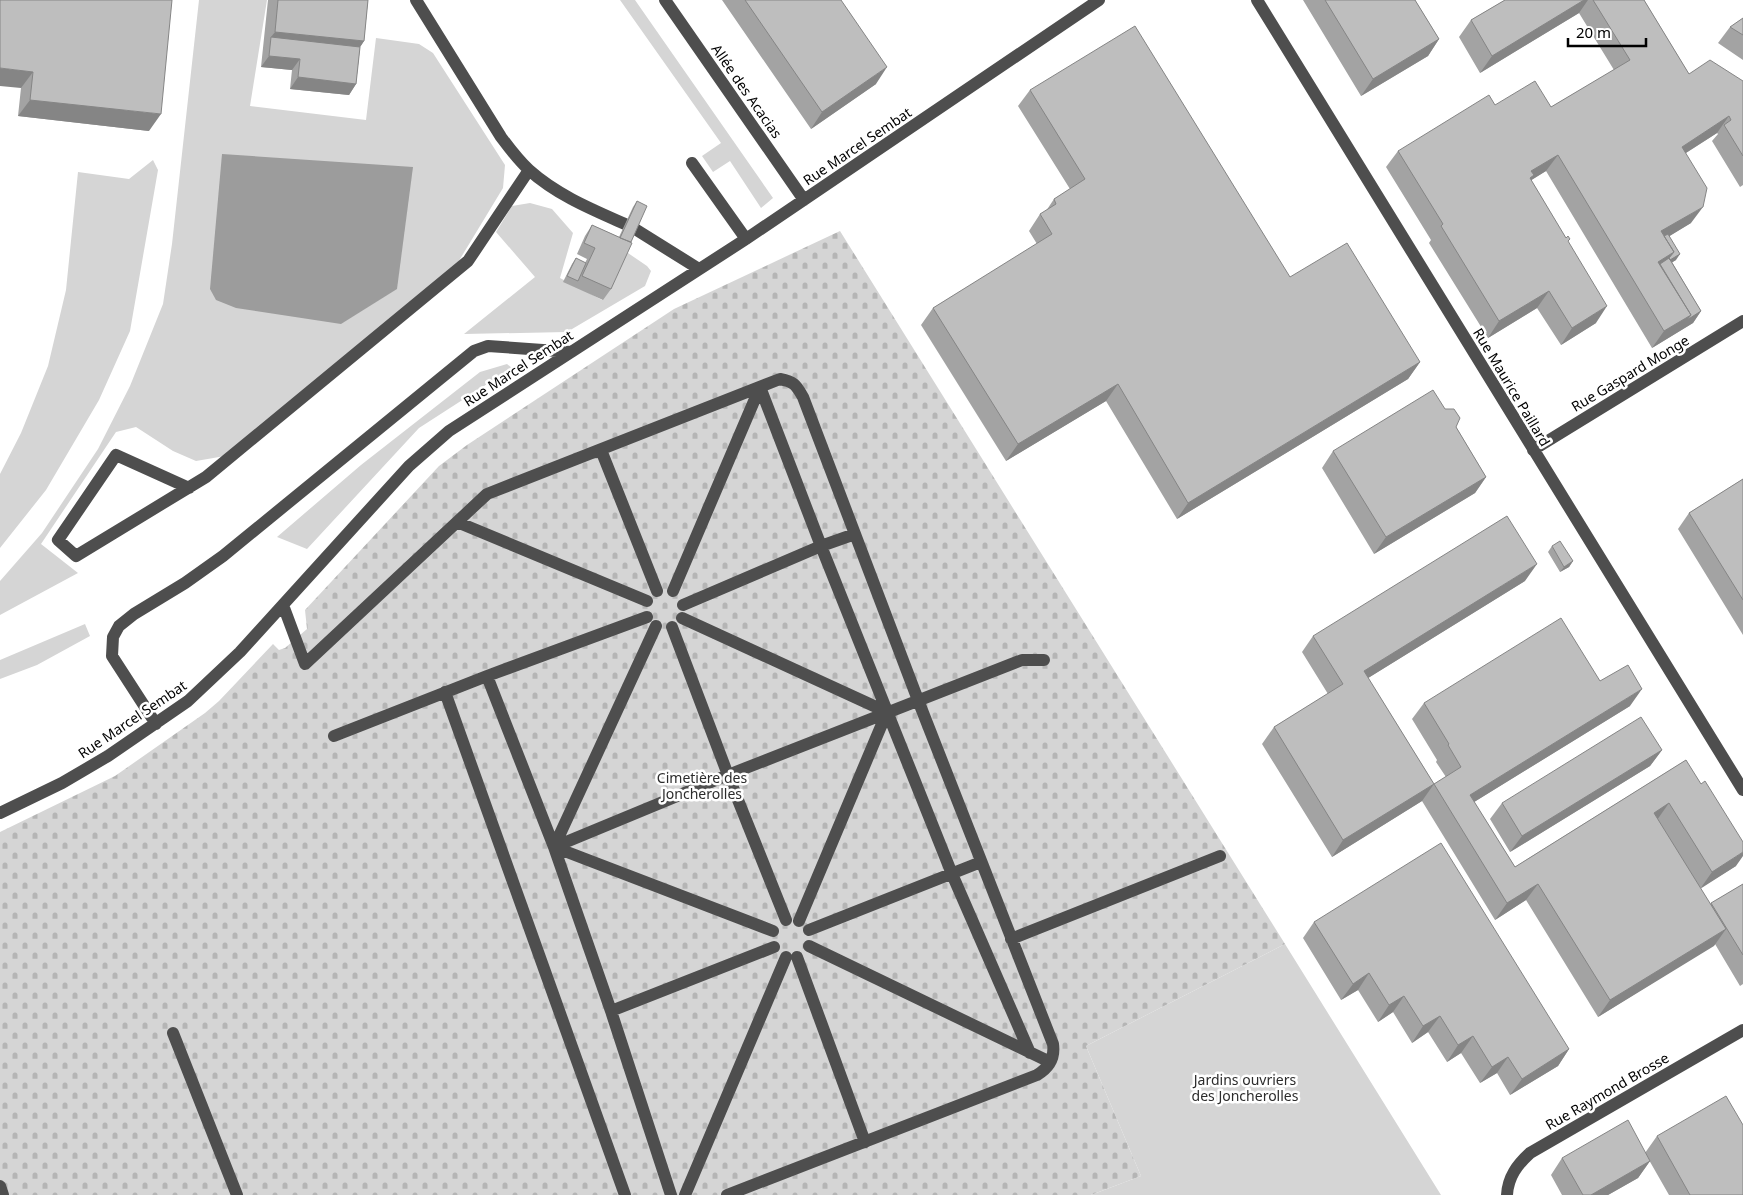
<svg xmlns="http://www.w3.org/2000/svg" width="1743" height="1195" viewBox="0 0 1743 1195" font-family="'Noto Sans',sans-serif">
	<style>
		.green { fill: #d5d5d5 }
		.cemetery { fill: url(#cemetery-stones) }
		.water { fill: #9c9c9c }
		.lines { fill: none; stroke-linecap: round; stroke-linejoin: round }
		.minor { stroke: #4e4e4e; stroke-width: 12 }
		.wall { fill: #a3a3a3 }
		.shaded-wall { fill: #858585 }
		.building { fill: #bebebe; stroke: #858585 }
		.labels { text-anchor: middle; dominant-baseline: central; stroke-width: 5; stroke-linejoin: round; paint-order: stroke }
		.street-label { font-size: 14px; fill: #000; stroke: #fff }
		.park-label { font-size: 14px; fill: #2c2c2c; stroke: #fff }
	</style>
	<defs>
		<pattern id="cemetery-stones" width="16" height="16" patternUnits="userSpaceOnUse" patternTransform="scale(1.25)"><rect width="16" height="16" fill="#d5d5d5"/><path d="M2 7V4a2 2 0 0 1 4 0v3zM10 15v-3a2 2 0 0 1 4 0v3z" fill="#b5b5b5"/></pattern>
	</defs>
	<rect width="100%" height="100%" fill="#fff"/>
	<path class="green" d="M199,0H267L250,106L366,120L376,38L419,44L433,53L505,165L503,188L457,264L225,456L196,461L173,451L136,427L116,432L41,544L78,573L0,615V581L42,533L98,449L130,386L163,304L172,244Z
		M620,0H635L773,198L761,208L730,161L713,172L702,156L721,143Z
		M153,160L158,170L130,331L99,400L46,490L0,548V474L21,433L48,366L66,290L78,172L129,179Z
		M530,203L552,209L573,233L560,278L602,300L625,251L647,266L651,271L645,286L567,332L464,334L535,277L496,232L512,206Z
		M507,364L512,368L419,428L307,549L277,537L361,465L480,372Z
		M85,624L90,636L37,665L0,679V660Z
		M1285,944L1441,1195H1091L1141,1176L1086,1046Z"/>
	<path class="cemetery" d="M840,231L1285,944L1086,1046L1141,1176L1091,1195H0V832L115,776L205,713L219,701L273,644L279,650L285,648L307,629L305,610L439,466L467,445L674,309Z"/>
	<path class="water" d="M222,154L413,167L397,289L341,324L236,308L216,300L210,289Z"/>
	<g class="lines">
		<path class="minor" d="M416,0L501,137C510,149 518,160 529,170C557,195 591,209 625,224
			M665,0L804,200
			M1257,0L1743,790
			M692,163L746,239
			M635,229L699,269
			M760,387L821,546L952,874L1030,1053
			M601,450L657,591
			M1533,450L1743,321
			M189,488L116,455L58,540L76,556L206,477L468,261L529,170
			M457,522L647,601
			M673,591L760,387
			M283,605L305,664L487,494L780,379C795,382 796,385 803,397L918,700L1053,1044C1055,1058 1049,1068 1037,1075L727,1195
			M683,605L821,546L855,534
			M682,618L887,712L799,921
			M656,626L554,847L728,775L1022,660H1044
			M672,627L728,775L786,920
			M487,676L554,847L611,1011
			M445,692L625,1195
			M156,724L112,656L113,637L119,626L134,614L185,583L223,556L474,351L488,346L571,352
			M334,736L487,676L647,617
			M0,813L62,783L108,756L188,701L240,652L409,466L449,431L746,239L1099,0
			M554,847L773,931
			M809,930L981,862
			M1011,939L1220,856
			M809,946L1050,1062
			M797,957L865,1142
			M173,1033L237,1195
			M0,1186L3,1195
			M671,1195L611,1011L774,947
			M685,1195L786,957
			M1507,1195C1508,1177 1517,1165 1530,1153L1743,1030"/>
	</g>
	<path class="wall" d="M0,0L149,131L18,116L21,88Z
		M268,0H368L364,41L360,47L356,84L349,95L290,89L292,70L261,67Z
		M722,0H841L876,84L811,129Z
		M1303,0H1415L1439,39L1428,56L1361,96Z
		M1505,0H1644L1689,74L1743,81V185L1740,187L1712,141L1718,134L1717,133L1686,153L1691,223L1669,236L1676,260L1672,262L1701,311L1693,323L1652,348L1546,171L1531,180L1568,242L1596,323L1561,345L1537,308L1488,338L1429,243L1431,240L1386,167L1398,151L1495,105L1551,107L1614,70L1579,13L1480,73L1459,37L1471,20Z
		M1743,18V60L1718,43L1730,27Z
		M1030,90L1290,277L1420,362L1408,379L1177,519L1106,401L1006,461L921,325L933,308L1037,244L1029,231L1040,214L1046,211L1054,199L1070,189L1018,106Z
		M637,201L631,242L611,289L603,300L563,282L572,264L576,258L585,263L587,259L577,254L585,236L592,225L619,237L633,207Z
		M1456,427L1486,477L1475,493L1374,554L1322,468L1333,451Z
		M1743,479V635L1678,529L1689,513Z
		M1552,546L1573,561L1569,567L1560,572L1548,552Z
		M1525,581L1368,678L1434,784L1446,777L1436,762L1437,760L1412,719L1424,703L1600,681L1630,706L1474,802L1515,867L1686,760L1736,866L1700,888L1710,904L1743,884V984L1740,986L1715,944L1598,1017L1526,900L1495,920L1422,801L1332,857L1262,744L1274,727L1328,694L1302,652L1313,636Z
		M1662,750L1650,766L1510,852L1490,819L1502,803Z
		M1314,922L1569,1049L1558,1066L1510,1095L1497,1073L1480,1083L1461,1053L1447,1062L1428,1032L1412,1043L1393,1012L1378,1022L1358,990L1341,1000L1303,938Z
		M1657,1136L1743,1195H1669L1649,1160L1650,1161L1638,1178L1608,1195H1562L1551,1175L1562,1158L1645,1153Z"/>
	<path class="shaded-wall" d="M1584,0H1588L1579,13L1480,73L1492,56Z
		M275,32L364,41L353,58L271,37Z
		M1439,39L1428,56L1361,96L1373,79Z
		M269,56L300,59L292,70L261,67Z
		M887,67L876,84L811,129L822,112Z
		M0,68L33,72L21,88L0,86Z
		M298,77L356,84L349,95L290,89Z
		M30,100L161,114L149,131L18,116Z
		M1729,116L1717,133L1670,163L1682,147Z
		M1558,155L1546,171L1530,181L1522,192L1531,171Z
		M1703,207L1691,223L1655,245L1661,231Z
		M1674,252L1680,254L1676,260L1657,272L1658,262Z
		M1549,291L1537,308L1488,338L1499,321Z
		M1607,306L1596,323L1561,345L1572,328Z
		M1701,311L1693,323L1652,348L1664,331L1691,315Z
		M1420,362L1408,379L1177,519L1188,503Z
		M1118,384L1106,401L1006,461L1018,444Z
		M1486,477L1475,493L1374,554L1386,537Z
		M1573,561L1569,567L1560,572L1564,567Z
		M1537,564L1525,581L1352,688L1364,671Z
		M1642,689L1630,706L1458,812L1470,795Z
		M1662,750L1650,766L1510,852L1522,836Z
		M1434,784L1422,801L1332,857L1343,840Z
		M1669,803L1657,820L1654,813Z
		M1743,852V856L1736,866L1700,889L1712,872Z
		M1538,884L1526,900L1495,920L1507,903Z
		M1726,929L1714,946L1598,1017L1610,1000Z
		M1369,973L1358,990L1341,1000L1353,984Z
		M1404,996L1393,1012L1378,1022L1389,1005Z
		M1440,1016L1428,1032L1412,1043L1423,1026Z
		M1473,1036L1461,1053L1447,1062L1458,1045Z
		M1569,1049L1558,1066L1510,1095L1522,1079Z
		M1508,1057L1497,1073L1480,1083L1492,1067Z
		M1650,1161L1638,1178L1608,1195H1591Z"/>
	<path class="building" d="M0,0H172L161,114L30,100L33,72L0,68Z
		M278,0H368L364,41L275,32Z
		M745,0H841L887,67L822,112Z
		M1325,0H1415L1439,39L1373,79Z
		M1505,0H1584L1492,56L1471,20Z
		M1593,0H1644L1689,74L1710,60L1743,81V156L1724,125L1731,120L1729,116L1682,147L1707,188L1703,207L1661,231L1674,252L1658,262L1691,315L1664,331L1558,155L1531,171L1534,175L1530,178L1566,238L1568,236L1570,239L1568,241L1607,306L1572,328L1549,291L1499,321L1441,226L1443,224L1398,151L1489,95L1495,105L1535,81L1551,107L1630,60Z
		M1743,18V35L1730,27Z
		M1135,26L1290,277L1347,243L1420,362L1188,503L1118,384L1018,444L933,308L1052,234L1040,214L1056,204L1054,199L1085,179L1030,90Z
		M271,37L360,47L356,84L298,77L300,59L269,56Z
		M637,201L647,206L631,242L620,238Z
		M592,225L632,243L611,289L582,276L595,248L584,243Z
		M1668,234L1680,254L1670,260L1669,258L1674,252L1664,236Z
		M576,258L586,263L578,281L567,276Z
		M1669,258L1701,311L1687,320L1691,315L1660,264Z
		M1433,390L1445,409H1454L1460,418L1456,427L1486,477L1386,537L1333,451Z
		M1743,479V600L1689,513Z
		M1507,516L1537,564L1364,671L1434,784L1343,840L1274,727L1343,684L1313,636Z
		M1560,541L1573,561L1564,567L1552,546Z
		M1561,618L1600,681L1628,665L1642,689L1470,795L1515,867L1686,760L1701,784L1705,781L1743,842V852L1712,872L1669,803L1654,813L1726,929L1610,1000L1538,884L1507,903L1434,784L1461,767L1448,745L1449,744L1424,703Z
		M1641,717L1662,750L1522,836L1502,803Z
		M1441,843L1569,1049L1522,1079L1508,1057L1492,1067L1473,1036L1458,1045L1440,1016L1423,1026L1404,996L1389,1005L1369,973L1353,984L1314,922Z
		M1743,884V955L1711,903Z
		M1726,1096L1743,1125V1195H1690L1657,1136Z
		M1628,1120L1650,1161L1591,1195H1583L1562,1158Z"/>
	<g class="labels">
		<g class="street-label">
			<text transform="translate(747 91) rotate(55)">Allée des Acacias</text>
			<text transform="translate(857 146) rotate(-34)">Rue Marcel Sembat</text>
			<text transform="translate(518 368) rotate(-33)">Rue Marcel Sembat</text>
			<text transform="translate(1630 373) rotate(-31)">Rue Gaspard Monge</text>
			<text transform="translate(1512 387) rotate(59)">Rue Maurice Paillard</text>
			<text transform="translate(132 719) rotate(-34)">Rue Marcel Sembat</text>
			<text transform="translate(1607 1091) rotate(-30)">Rue Raymond Brosse</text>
		</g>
		<g class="park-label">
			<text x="702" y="777">Cimetière des<tspan x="702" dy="16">Joncherolles</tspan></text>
			<text x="1245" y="1079">Jardins ouvriers<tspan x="1245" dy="16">des Joncherolles</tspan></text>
		</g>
	</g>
	<path d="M1568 38v8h78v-8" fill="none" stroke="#000000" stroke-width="2.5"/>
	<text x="1576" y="38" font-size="15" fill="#000000" stroke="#ffffff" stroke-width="4" paint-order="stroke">20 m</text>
</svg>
